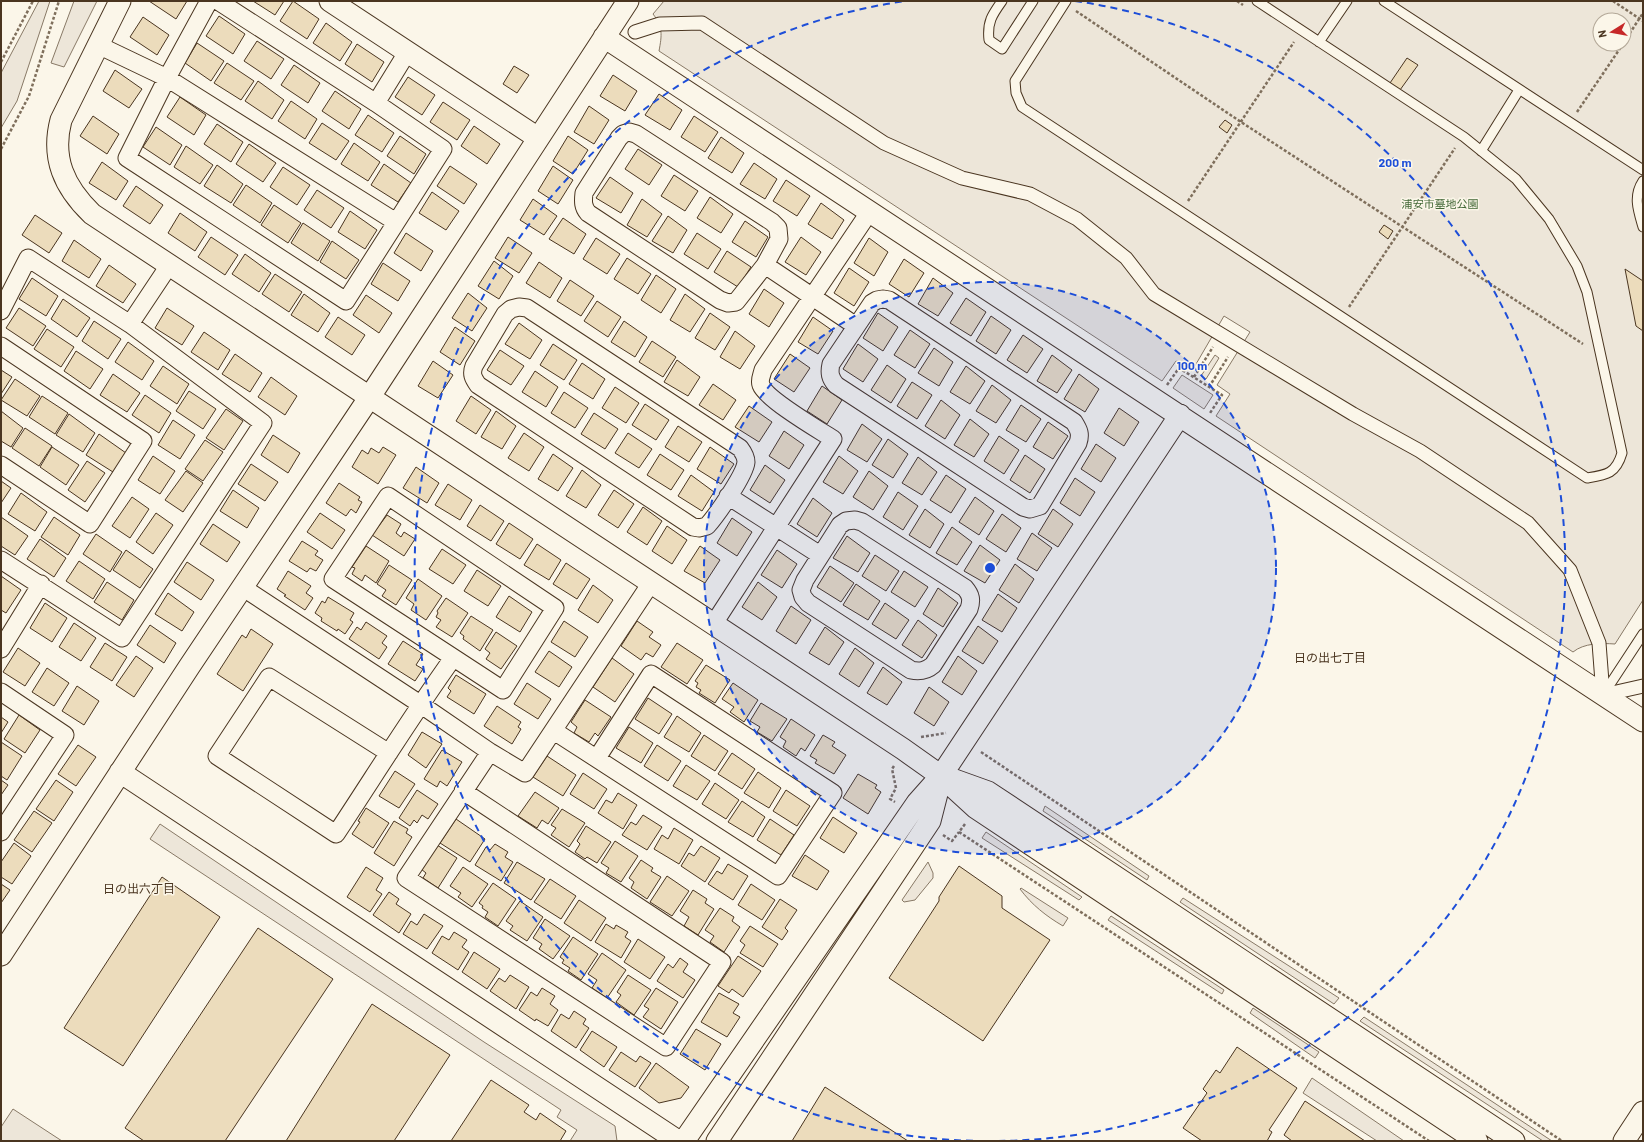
<svg xmlns="http://www.w3.org/2000/svg" width="1644" height="1142" viewBox="0 0 1644 1142" font-family="Barlow,'Noto Sans JP',sans-serif">
	<style>
		.green { fill: #ede6d9; stroke: #887966; fill-rule: evenodd }
		.building { fill: #ecdcbc; stroke: #4a3520 }
		.lines { fill: none; stroke-linecap: round; stroke-linejoin: round }
		.service-casing { stroke: #4a3520; stroke-width: 11 }
		.pedestrian-casing { stroke: #4a3520; stroke-width: 15 }
		.minor-casing { stroke: #4a3520; stroke-width: 19 }
		.tertiary-casing { stroke: #4a3520; stroke-width: 23 }
		.path { stroke: #7f6f5c; stroke-width: 2.5; stroke-dasharray: 3 2; stroke-linecap: butt }
		.service { stroke: #fbf6e9; stroke-width: 9 }
		.pedestrian { stroke: #fbf6e9; stroke-width: 13 }
		.minor { stroke: #fbf6e9; stroke-width: 17 }
		.tertiary { stroke: #fbf6e9; stroke-width: 21 }
		.ring { fill: none; stroke: #1d4ed8; stroke-width: 2; stroke-dasharray: 7 5 }
		.labels { text-anchor: middle; dominant-baseline: central; stroke-width: 3; stroke-linejoin: round; paint-order: stroke }
		.park-label { font-size: 11px; fill: #436837; stroke: #fbf6e9 }
		.neighbourhood-label { font-size: 12px; fill: #4a3520; stroke: #fbf6e9 }
		.centre { fill: #1d4ed8; stroke: #fbf6e9; stroke-width: 2 }
		.ring-label { font-size: 12px; text-anchor: middle; font-weight: bold; fill: #1d4ed8; stroke: #fbf6e9; stroke-width: 3; stroke-linejoin: round; paint-order: stroke }
	</style>
	<rect width="100%" height="100%" fill="#fbf6e9"/>
	<path class="green" d="M39,1H50L17,101L1,128V73Z
		M74,1H97L64,67L51,63Z
		M664,1H1643V600L1615,644C1601,643 1584,643 1573,652L1216,416L1230,394L1217,385L1250,332L1224,316L1192,371L1176,361L1162,381L659,51C662,35 663,27 653,14ZM1600,20H1624V44H1600Z
		M1215,355L1219,358L1206,379L1201,376Z
		M1182,375L1213,395L1204,409L1173,388Z
		M1045,806L1149,876L1147,880L1043,811Z
		M160,824L484,1042L615,1126L617,1141H570L577,1130L557,1117L561,1110L150,839Z
		M986,832L1082,897L1079,900L982,838Z
		M928,862L933,873V878L915,900L904,902L902,900Z
		M1021,888L1068,918L1063,926C1046,916 1032,905 1020,889Z
		M1183,898L1339,998L1334,1004L1180,902Z
		M1111,916L1224,990L1222,994L1108,920Z
		M1253,1008L1319,1052L1315,1058L1250,1013Z
		M1364,1017L1552,1141H1543L1360,1021Z
		M1312,1078L1404,1141H1377L1303,1093Z
		M13,1109L62,1141H1V1127Z"/>
	<path class="building" d="M149,1H187L176,19Z
		M253,1H284L275,15Z
		M293,1L319,19L307,39L280,21Z
		M219,16L245,34L233,54L206,36Z
		M143,17L169,35L157,55L130,37Z
		M326,23L352,42L340,61L313,43Z
		M257,41L284,59L271,79L244,61Z
		M197,43L224,61L211,81L185,63Z
		M357,44L384,62L372,82L345,64Z
		M1407,58L1418,65L1400,90L1390,83Z
		M227,63L254,81L241,100L214,83Z
		M294,65L320,83L308,103L281,85Z
		M514,66L529,75L517,93L503,84Z
		M115,70L142,89L129,108L103,91Z
		M613,75L637,91L625,111L600,96Z
		M408,77L435,95L422,115L395,97Z
		M258,81L284,100L272,119L245,101Z
		M335,91L361,109L349,129L322,111Z
		M659,94L682,110L670,130L645,115Z
		M180,97L206,115L194,135L167,117Z
		M291,101L317,119L305,139L278,121Z
		M443,102L470,120L457,140L430,122Z
		M589,106L609,120L594,144L574,132Z
		M368,115L394,133L382,152L355,135Z
		M93,116L119,134L107,154L80,136Z
		M694,116L718,132L705,152L681,137Z
		M1225,120L1232,125L1227,133L1219,127Z
		M322,123L349,141L336,160L309,143Z
		M217,124L243,142L231,162L204,144Z
		M474,126L500,144L487,164L461,146Z
		M156,127L182,145L170,165L143,147Z
		M400,136L426,154L414,174L387,156Z
		M568,136L588,150L573,174L553,161Z
		M721,137L744,153L732,173L708,158Z
		M354,143L380,162L368,181L341,164Z
		M249,144L276,163L263,182L236,164Z
		M186,146L213,165L200,184L174,167Z
		M638,149L662,165L649,185L625,169Z
		M102,162L128,181L116,200L89,183Z
		M754,163L777,179L765,199L740,184Z
		M384,164L411,183L398,202L371,185Z
		M217,165L243,184L231,203L204,186Z
		M450,166L477,184L464,204L437,186Z
		M553,166L573,180L558,204L538,191Z
		M283,167L310,185L297,205L270,187Z
		M674,175L698,191L685,211L661,196Z
		M610,177L633,193L621,213L596,198Z
		M786,180L810,196L797,216L773,201Z
		M246,185L272,203L260,223L233,205Z
		M136,186L163,205L150,224L123,206Z
		M317,190L344,208L331,228L304,210Z
		M432,192L459,211L446,230L419,213Z
		M710,197L733,214L721,233L697,218Z
		M533,199L557,216L544,235L520,220Z
		M642,199L662,214L647,237L627,225Z
		M821,203L844,220L832,239L808,224Z
		M274,205L301,223L288,243L261,225Z
		M350,211L377,230L365,249L338,232Z
		M180,213L207,232L195,251L168,233Z
		M35,215L62,233L49,253L22,235Z
		M668,216L687,230L673,253L652,241Z
		M563,218L586,234L574,254L549,239Z
		M745,221L768,237L756,257L732,242Z
		M303,223L330,241L318,261L291,243Z
		M1384,225L1393,231L1388,239L1379,232Z
		M406,233L433,251L421,271L394,253Z
		M697,233L721,249L708,269L684,254Z
		M211,237L238,255L225,275L198,257Z
		M508,237L532,253L519,273L495,258Z
		M801,237L821,252L806,275L785,262Z
		M596,238L620,254L607,274L583,259Z
		M869,238L888,252L874,276L854,263Z
		M74,240L101,259L89,278L62,261Z
		M332,241L359,260L346,279L320,262Z
		M727,251L751,267L738,287L714,272Z
		M245,254L271,273L259,292L232,274Z
		M627,258L651,274L638,294L614,279Z
		M904,259L924,273L909,297L889,284Z
		M494,261L513,276L499,299L478,286Z
		M539,262L562,278L550,298L526,283Z
		M383,263L410,281L398,301L371,284Z
		M109,265L136,284L123,303L96,286Z
		M849,268L869,282L854,306L834,293Z
		M1625,269L1643,281V331L1636,326Z
		M275,274L302,292L289,312L262,294Z
		M656,275L676,289L661,313L641,300Z
		M32,278L58,296L46,316L19,299Z
		M933,278L953,293L938,316L918,304Z
		M570,280L594,296L581,316L557,301Z
		M764,289L784,303L769,327L749,314Z
		M468,293L487,308L472,331L452,318Z
		M304,294L330,313L318,332L291,315Z
		M685,294L705,309L690,332L670,320Z
		M366,295L392,313L379,333L353,315Z
		M966,298L986,312L971,336L950,323Z
		M63,299L90,318L77,337L51,319Z
		M597,301L621,317L608,337L584,321Z
		M19,308L46,326L33,346L6,328Z
		M167,308L194,326L182,345L155,328Z
		M710,313L730,327L715,350L695,338Z
		M878,313L898,327L883,351L863,338Z
		M991,316L1011,330L996,354L976,341Z
		M338,317L365,335L352,355L325,337Z
		M813,317L833,331L818,354L798,342Z
		M94,321L121,339L108,359L82,341Z
		M624,321L647,337L635,357L611,342Z
		M519,323L542,340L530,359L505,344Z
		M455,327L475,341L460,365L440,352Z
		M47,329L74,347L61,367L34,349Z
		M910,330L930,344L915,368L894,355Z
		M735,331L755,346L740,369L720,357Z
		M204,332L230,350L218,370L191,352Z
		M1023,335L1043,349L1027,373L1007,360Z
		M652,341L676,357L663,377L639,362Z
		M128,342L154,361L142,380L115,362Z
		M553,344L577,360L564,380L540,365Z
		M858,344L878,359L863,382L843,369Z
		M934,348L953,362L939,386L918,373Z
		M500,350L524,366L511,385L487,370Z
		M76,351L103,369L90,389L64,371Z
		M235,354L262,373L250,392L222,374Z
		M790,354L810,368L794,392L774,379Z
		M1052,355L1072,370L1057,393L1037,381Z
		M677,360L700,377L688,396L664,382Z
		M433,361L453,375L438,398L418,386Z
		M582,363L605,379L593,399L569,384Z
		M887,365L906,379L891,403L871,390Z
		M163,366L189,384L177,404L150,386Z
		M966,366L985,381L970,404L950,392Z
		M1,370L12,377L1,394Z
		M535,371L558,387L546,407L522,392Z
		M113,374L140,393L127,412L100,395Z
		M1079,374L1099,389L1085,412L1064,399Z
		M271,377L297,396L285,415L258,397Z
		M15,379L40,396L27,416L1,400Z
		M912,382L932,395L917,419L897,406Z
		M713,384L736,400L723,420L699,405Z
		M992,385L1011,400L996,423L976,411Z
		M822,386L842,400L827,424L807,411Z
		M615,387L639,403L626,423L602,408Z
		M189,391L216,409L203,429L176,411Z
		M564,392L588,408L575,428L551,413Z
		M145,395L171,413L159,433L132,415Z
		M42,396L68,413L55,434L29,417Z
		M471,396L491,410L476,434L456,421Z
		M941,400L960,415L945,439L925,426Z
		M645,404L669,420L656,440L632,425Z
		M1021,405L1041,419L1026,442L1006,430Z
		M749,406L772,422L759,442L735,427Z
		M1119,408L1139,422L1124,446L1104,433Z
		M226,409L243,421L224,450L206,438Z
		M1,411L23,428L11,447L1,441Z
		M496,411L516,426L502,449L481,437Z
		M594,413L618,429L605,449L581,434Z
		M69,414L95,433L83,452L56,435Z
		M970,419L989,434L974,457L954,445Z
		M173,420L195,435L180,459L158,445Z
		M1048,422L1068,436L1053,459L1033,447Z
		M862,424L882,439L867,462L847,450Z
		M678,426L702,442L689,462L665,447Z
		M25,428L52,446L39,466L12,448Z
		M784,431L804,445L789,469L769,456Z
		M524,433L544,447L529,471L508,458Z
		M628,433L652,449L639,468L615,453Z
		M99,434L126,453L113,472L86,455Z
		M273,435L300,453L288,473L261,455Z
		M999,436L1019,450L1004,474L984,461Z
		M888,439L908,454L893,478L872,465Z
		M205,440L223,452L203,481L185,469Z
		M1096,444L1116,458L1101,482L1081,469Z
		M52,447L79,465L66,485L40,467Z
		M383,447L396,455L378,484L352,467L362,450L368,454L371,448L379,453Z
		M710,447L734,464L721,484L697,469Z
		M553,454L573,468L558,491L538,479Z
		M660,454L684,470L671,490L647,475Z
		M1025,455L1045,469L1030,493L1010,480Z
		M153,456L175,471L160,494L138,480Z
		M839,456L858,471L843,494L823,482Z
		M918,457L937,472L922,495L902,483Z
		M87,461L105,473L85,502L68,490Z
		M251,464L278,482L265,501L238,484Z
		M765,465L785,480L770,503L750,490Z
		M416,467L439,483L427,503L403,488Z
		M582,470L601,485L586,508L566,496Z
		M186,471L203,483L183,512L165,500Z
		M869,471L888,486L873,510L853,497Z
		M691,475L714,492L702,511L678,496Z
		M946,475L966,489L951,513L930,500Z
		M1075,478L1095,492L1080,516L1060,503Z
		M1,481L11,488L1,503Z
		M339,483L360,497L358,500L362,502L356,513L351,509L346,516L326,503Z
		M448,484L472,500L460,520L435,505Z
		M233,490L259,508L247,528L220,511Z
		M614,490L634,504L618,528L598,515Z
		M898,492L918,506L903,530L883,517Z
		M21,493L47,512L35,531L8,514Z
		M132,497L149,509L130,538L112,526Z
		M975,497L994,511L979,535L959,522Z
		M813,498L832,513L817,537L797,524Z
		M480,505L504,521L491,541L467,526Z
		M643,507L662,521L647,545L627,532Z
		M925,509L944,524L930,548L909,535Z
		M1053,509L1073,524L1058,547L1038,534Z
		M156,513L173,525L153,554L136,542Z
		M320,513L345,530L332,549L307,532Z
		M1002,514L1021,528L1006,552L986,539Z
		M387,515L401,524L396,533L401,537L404,532L415,539L404,556L372,535Z
		M1,517L28,536L15,555L1,546Z
		M54,517L80,535L68,555L41,537Z
		M732,518L752,532L737,556L717,543Z
		M509,523L533,539L520,559L496,544Z
		M213,524L240,542L227,562L200,544Z
		M667,526L687,540L672,564L652,551Z
		M952,527L972,542L957,565L936,553Z
		M1032,533L1052,548L1037,571L1017,559Z
		M96,534L122,552L110,572L83,554Z
		M847,536L870,553L858,572L833,558Z
		M40,539L66,558L54,577L27,559Z
		M302,541L318,551L315,555L323,560L316,571L310,568L307,572L289,561Z
		M537,544L561,560L549,580L524,565Z
		M980,545L1000,560L985,583L964,571Z
		M366,546L389,561L376,583L365,575L362,581L352,574L355,568L352,567Z
		M700,546L720,560L705,583L684,571Z
		M442,549L466,565L453,584L429,569Z
		M126,550L153,569L140,588L113,570Z
		M777,550L797,564L782,588L761,575Z
		M875,555L899,571L886,591L862,576Z
		M79,561L105,579L93,599L66,581Z
		M187,562L214,580L201,600L174,582Z
		M566,563L590,579L577,599L553,584Z
		M1015,564L1034,579L1019,603L999,590Z
		M389,565L412,580L396,605L382,596L386,590L377,584Z
		M830,566L854,583L841,602L817,587Z
		M477,570L501,586L488,606L464,591Z
		M288,571L311,586L306,593L313,598L305,610L284,596L286,595L277,589Z
		M904,571L928,587L915,607L891,592Z
		M1,576L21,590L6,613L1,610Z
		M418,579L442,596L426,620L411,610L414,604L406,598Z
		M107,582L134,600L122,620L94,602Z
		M758,582L777,597L762,620L742,607Z
		M856,584L880,601L868,620L843,605Z
		M593,585L613,600L598,623L578,610Z
		M938,588L958,603L943,627L923,614Z
		M168,593L194,612L182,631L155,614Z
		M998,594L1017,608L1002,632L982,620Z
		M509,596L532,612L520,632L496,617Z
		M328,597L354,613L350,620L353,622L345,634L338,629L337,631L321,621L322,618L315,613L322,601L325,603Z
		M446,598L468,613L452,637L436,627L441,620L436,617L438,613L437,611Z
		M45,603L67,618L52,642L30,628Z
		M885,603L909,620L896,639L872,624Z
		M791,606L811,620L796,644L776,631Z
		M471,616L493,630L480,651L463,639L464,636L460,633Z
		M918,620L937,635L922,658L902,645Z
		M564,621L588,637L575,657L551,642Z
		M637,621L653,632L649,637L661,645L653,657L646,653L641,660L621,646Z
		M366,622L387,636L382,643L387,647L379,659L349,639L357,627L361,630Z
		M74,623L96,638L81,661L59,647Z
		M150,625L176,643L164,663L137,645Z
		M978,626L998,641L983,664L962,651Z
		M825,627L844,642L829,665L809,653Z
		M251,629L273,644L243,691L217,674L242,635L246,638Z
		M496,632L517,646L501,669L486,659L490,653L485,649Z
		M403,641L423,654L416,665L423,669L415,681L388,664Z
		M105,643L127,657L112,681L90,667Z
		M677,643L703,660L687,684L661,667Z
		M18,648L40,663L25,686L3,672Z
		M855,648L874,663L859,687L839,674Z
		M549,651L572,667L559,687L535,672Z
		M136,656L153,668L134,697L116,685Z
		M958,656L977,671L962,695L942,682Z
		M612,658L634,674L615,702L593,687Z
		M706,665L730,680L715,703L699,693L701,690L696,687L698,683L695,681Z
		M883,667L902,682L887,705L867,693Z
		M47,668L69,683L54,706L32,692Z
		M456,675L486,694L474,714L447,697L451,691L448,688Z
		M527,683L551,699L538,719L514,704Z
		M733,683L758,700L744,722L730,712L734,707L722,699Z
		M77,686L99,701L84,725L62,711Z
		M929,687L949,702L934,726L914,713Z
		M648,698L672,714L659,734L635,719Z
		M585,700L611,717L598,736L595,733L589,742L574,733L577,727L571,722Z
		M761,703L787,719L772,741L757,732L760,727L750,721Z
		M497,706L521,722L518,727L521,729L512,744L484,726Z
		M19,715L40,730L25,753L4,739Z
		M677,716L701,733L689,752L664,737Z
		M1,717L8,722L1,733Z
		M791,719L815,735L805,751L801,748L796,756L783,747L786,741L780,737Z
		M629,727L653,743L641,763L616,748Z
		M422,732L442,744L426,768L408,755Z
		M704,735L728,751L715,771L691,756Z
		M823,735L835,742L832,746L846,755L834,774L815,763L817,760L810,756Z
		M1,742L22,756L7,780L1,776Z
		M78,745L96,757L76,786L58,774Z
		M657,745L681,761L668,781L644,766Z
		M442,750L462,762L447,786L440,781L437,787L424,779Z
		M732,753L755,769L742,789L718,774Z
		M547,756L576,775L563,796L533,777Z
		M686,765L710,781L697,800L673,786Z
		M395,771L415,784L399,808L379,796Z
		M758,772L781,788L769,808L744,793Z
		M583,773L607,789L594,809L570,794Z
		M858,774L877,785L875,788L881,792L868,814L843,798Z
		M1,780L8,785L1,795Z
		M56,780L73,792L54,821L36,809Z
		M715,783L739,800L726,819L702,804Z
		M417,790L438,804L428,819L422,815L417,823L414,820L410,826L399,818Z
		M786,790L810,806L797,826L773,811Z
		M535,792L559,808L548,824L542,820L537,828L518,816Z
		M618,793L637,805L623,829L598,813L606,800L612,803Z
		M742,801L765,817L753,837L728,822Z
		M366,808L389,823L373,848L352,834L360,822L358,821Z
		M562,809L585,823L569,847L551,835L556,828L551,825Z
		M34,811L52,823L32,852L14,840Z
		M643,815L662,827L647,850L622,835L631,822L636,825Z
		M833,817L857,833L844,853L820,838Z
		M456,819L485,839L470,862L440,843Z
		M770,819L794,835L781,855L757,840Z
		M394,821L408,829L406,833L412,837L394,866L374,853Z
		M586,826L611,842L597,863L587,857L585,859L575,852L580,844L577,841Z
		M674,828L693,840L679,864L654,849L662,835L668,839Z
		M615,841L638,856L621,882L606,873L609,868L601,863Z
		M14,843L31,856L12,884L1,877V862Z
		M495,844L508,852L505,857L513,862L501,881L475,865L486,847L490,850Z
		M437,845L457,858L438,888L423,878L426,873L421,869Z
		M701,846L720,858L705,882L681,866L689,853L694,856Z
		M805,855L829,871L817,890L792,876Z
		M641,860L653,868L651,871L661,877L647,899L631,888L634,882L629,878Z
		M517,862L545,879L531,900L504,883Z
		M728,864L748,876L733,900L708,884L717,871L722,874Z
		M959,866L1002,896V908L1050,940L983,1041L889,978L939,901V897Z
		M366,867L383,878L376,890L382,894L370,912L347,897Z
		M463,867L488,884L472,907L458,897L461,893L450,886Z
		M667,876L689,891L672,916L650,902Z
		M162,877L220,917L123,1066L64,1028Z
		M550,879L576,896L561,919L534,902Z
		M493,883L516,899L498,926L485,917L488,912L482,908L483,906L479,903Z
		M1,884L10,890L1,903Z
		M751,884L775,900L762,920L738,905Z
		M693,890L707,899L705,903L714,909L698,935L684,926L689,917L680,911Z
		M389,892L399,899L396,904L411,914L399,933L373,915Z
		M780,899L797,910L785,928L788,931L782,940L762,927Z
		M579,900L606,918L591,941L564,923Z
		M520,901L543,917L527,941L510,930L513,926L506,921Z
		M720,908L734,917L732,921L740,927L724,952L710,942L714,936L705,930Z
		M424,914L443,926L427,949L403,934L411,921L417,925Z
		M545,919L570,936L553,959L539,949L542,944L533,938Z
		M606,924L614,929L616,925L628,932L625,937L631,941L621,958L595,942Z
		M750,926L778,944L763,967L740,953L745,945L740,941Z
		M258,928L333,979L225,1141H144L125,1128Z
		M454,932L467,940L462,947L469,952L458,970L432,953L442,936L449,940Z
		M573,937L598,954L581,980L568,971L570,968L562,963L564,960L560,957Z
		M638,939L665,957L650,979L624,962Z
		M474,952L500,969L487,989L462,972Z
		M602,953L626,970L607,998L592,988L597,980L588,974Z
		M738,956L761,971L743,997L732,989L729,993L718,986Z
		M680,958L688,964L683,972L695,980L683,998L657,981L668,964L673,968Z
		M510,975L529,987L516,1009L490,991L499,978L505,982Z
		M628,975L651,990L634,1015L616,1002L621,995L617,992Z
		M542,988L555,996L550,1004L558,1010L548,1026L536,1019L535,1021L519,1010L531,992L537,996Z
		M656,988L678,1002L661,1029L643,1017L649,1009L644,1006Z
		M719,993L739,1004L733,1013L740,1017L727,1037L701,1022Z
		M372,1004L450,1055L394,1141H286Z
		M574,1011L586,1019L583,1024L589,1028L576,1048L551,1031L561,1014L569,1019Z
		M696,1029L721,1044L705,1070L680,1054Z
		M592,1031L617,1047L604,1067L580,1050Z
		M1237,1047L1297,1088L1269,1130L1272,1132L1267,1141H1202L1183,1128L1207,1093L1203,1089L1216,1070L1220,1073Z
		M621,1052L636,1062L640,1056L651,1063L635,1087L609,1070Z
		M656,1063L689,1087L681,1098L659,1103L639,1088Z
		M491,1080L529,1105L524,1112L536,1120L540,1113L566,1131L560,1141H451Z
		M825,1087L908,1141H792Z
		M1305,1101L1365,1141H1292L1284,1135Z"/>
	<g class="lines">
		<defs>
			<path id="service" d="M1002,1C992,15 987,22 989,40L1002,49L1033,1
				M1066,1L1015,81L1016,93L1022,107L1587,478C1606,475 1616,474 1622,453L1587,292L1577,266L1549,219L1516,179L1464,137L1257,1
				M1384,1L1643,170
				M1319,42L1347,1
				M1481,151L1519,90
				M1643,181C1633,196 1638,210 1643,227
				M1603,695L1643,634"/>
			<path id="pedestrian" d="M635,32L660,24L702,23L884,143L962,178L1030,194L1077,219L1126,258L1154,294L1353,414L1420,451L1528,523L1570,570L1599,643L1603,695L1643,686"/>
			<path id="minor" d="M209,1L167,78L127,158L346,301L443,149L376,103L218,1
				M98,45L167,78L396,222
				M376,103L408,51
				M629,132L636,134L772,222L778,228L779,239L765,265L736,302L728,303L720,300L588,213C583,207 583,202 584,193L619,138L623,134Z
				M765,265L856,326
				M883,299L889,300L1074,422C1079,430 1081,434 1078,443L1040,506L1030,509L1023,507L836,385C830,378 829,373 831,364L872,303L877,300Z
				M519,307L527,308L740,448C743,452 746,457 746,462C745,475 716,516 707,526L699,528L693,527L478,385C473,378 471,374 474,366L505,314L511,309Z
				M1,311L28,258L130,324L263,423L122,638L1,560
				M130,324L170,264
				M1,346L143,441L90,524L1,465
				M388,496L555,608L503,690L333,579Z
				M728,496L820,555
				M855,520L862,522L965,588C971,595 972,600 969,609L933,665C926,671 920,672 911,670L808,603L803,597L801,590L805,580L840,525L846,521Z
				M242,587L420,704L490,752L525,773L651,583
				M713,625L833,439C819,430 766,399 761,385C759,380 762,375 763,370L870,211
				M1,649L41,584
				M1,692L65,735L1,832
				M554,731L778,876L833,793L651,674L597,758
				M389,753L269,677L217,756L336,834C375,775 412,715 453,658
				M463,791L722,962L666,1047L406,878L490,752"/>
			<path id="tertiary" d="M120,1L61,120C51,158 64,187 92,214L903,749L941,776L976,808L1477,1141
				M330,1L538,138
				M604,37L1643,721
				M120,772L678,1141
				M949,778L988,792L1514,1141
				M1,955L189,667L369,398L628,1
				M684,1141L917,803L941,776L1180,415
				M717,1141L930,821L941,778
				M1624,1141L1643,1112"/>
		</defs>
		<use href="#service" class="service-casing"/>
		<use href="#pedestrian" class="pedestrian-casing"/>
		<use href="#minor" class="minor-casing"/>
		<use href="#tertiary" class="tertiary-casing"/>
		<path class="path" d="M1237,1L1243,5
			M1613,1L1643,21
			M1076,11L1241,122L1583,344
			M1624,42L1643,13
			M1,62L33,1
			M1577,112L1623,44
			M1,149L29,96L59,1
			M1188,201L1294,42
			M1349,307L1455,148
			M1194,377L1213,347
			M1167,385L1179,368L1222,395L1210,413
			M1209,387L1228,357
			M921,737L946,733
			M981,752L1562,1141
			M894,766L892,769L896,788L890,799L895,802
			M965,824L959,832L1429,1141
			M943,835L952,841L959,832"/>
		<use href="#service" class="service"/>
		<use href="#pedestrian" class="pedestrian"/>
		<use href="#minor" class="minor"/>
		<use href="#tertiary" class="tertiary"/>
	</g>
	<circle cx="990" cy="568" r="286" fill="#1d4ed8" fill-opacity=".12"/>
	<g class="ring">
		<circle cx="990" cy="568" r="286"/>
		<path d="M985 1141A573 573 0 0 1 905 1M1075 1A573 573 0 0 1 995 1141"/>
	</g>
	<g class="labels">
		<g class="park-label">
			<text x="1440" y="203">浦安市墓地公園</text>
		</g>
		<g class="neighbourhood-label">
			<text x="1330" y="657">日の出七丁目</text>
			<text x="139" y="888">日の出六丁目</text>
		</g>
	</g>
	<circle cx="990" cy="568" r="6" class="centre"/>
	<g class="ring-label">
		<text x="1395" y="167">200 m</text>
		<text x="1192" y="370">100 m</text>
	</g>
	<rect width="1644" height="1142" fill="none" stroke="#4a3520" stroke-width="4"/>
	<g transform="translate(1612 32) rotate(259)"><circle r="19" fill="#fbf6e9" stroke="#b4a999"/>
	<path d="M0-3L7 15L0 10L-7 15Z" fill="#c62828"/>
	<text y="-6" font-size="11" font-weight="bold" text-anchor="middle" fill="#4a3520">N</text>
	</g>
</svg>
